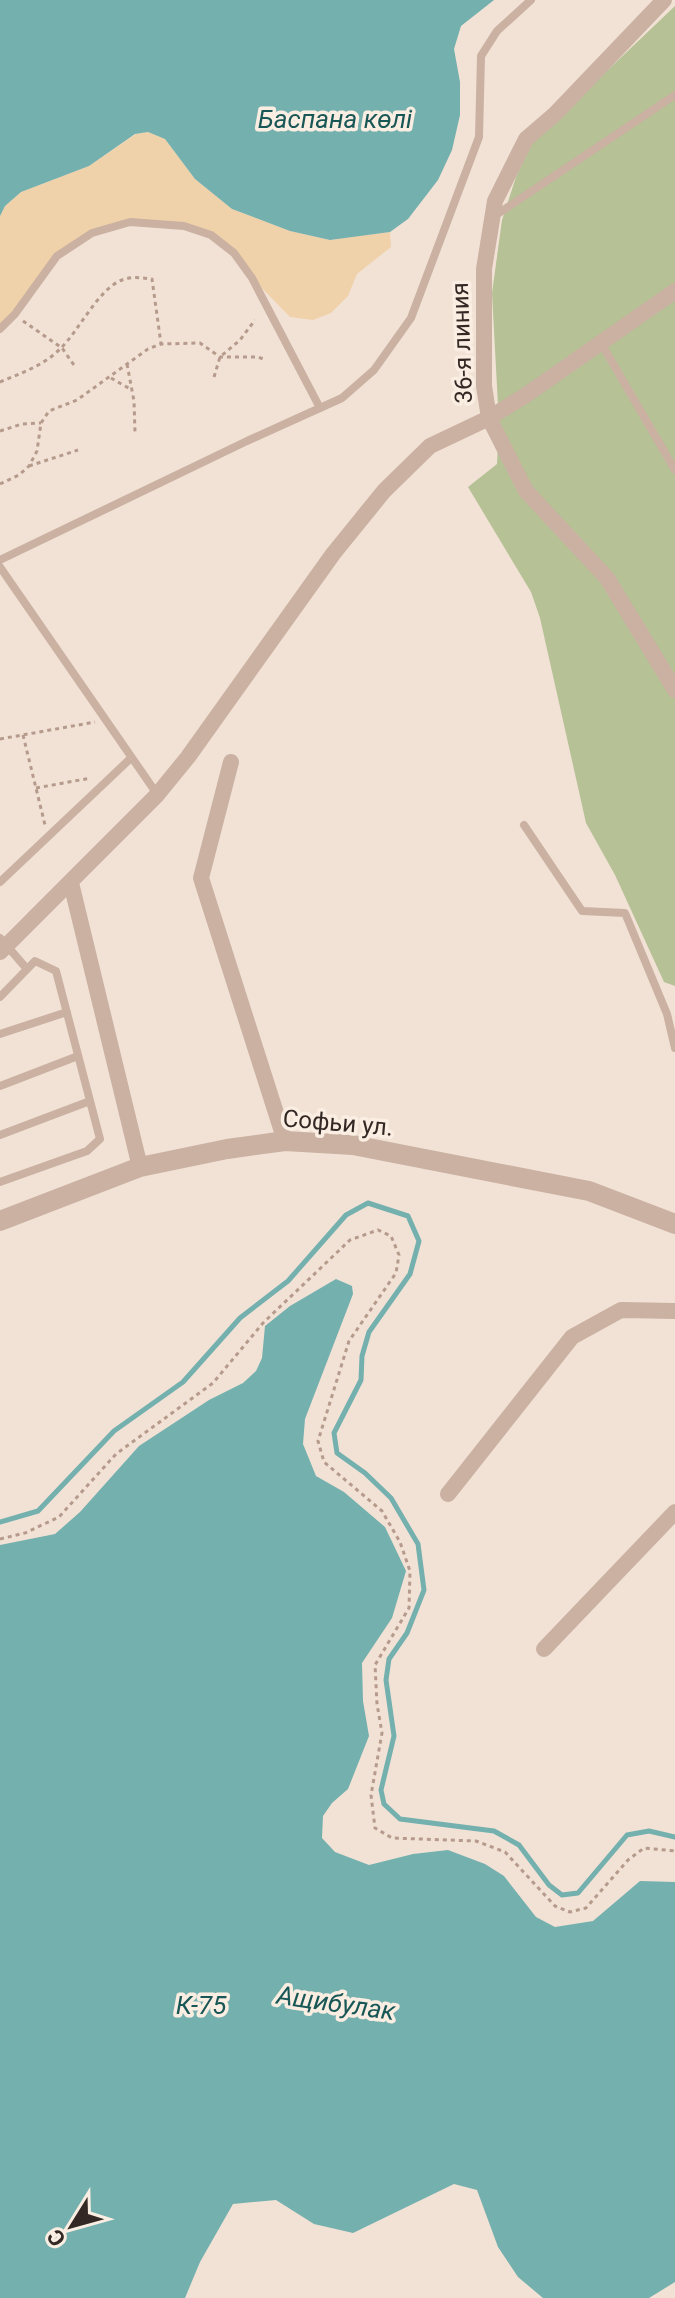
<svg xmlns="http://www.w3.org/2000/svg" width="675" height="2298" viewBox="0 0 675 2298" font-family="Roboto,sans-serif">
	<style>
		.green { fill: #b6c196 }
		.sand { fill: #f0d2aa }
		.water { fill: #74b0ae }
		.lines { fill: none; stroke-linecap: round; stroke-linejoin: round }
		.stream { stroke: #74b0ae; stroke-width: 5 }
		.path { stroke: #b69b8c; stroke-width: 3; stroke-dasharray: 4 4; stroke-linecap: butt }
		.service { stroke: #cab1a2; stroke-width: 8 }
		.minor { stroke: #cab1a2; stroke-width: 16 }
		.tertiary { stroke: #cab1a2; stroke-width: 20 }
		.labels { text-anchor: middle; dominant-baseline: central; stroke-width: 7; stroke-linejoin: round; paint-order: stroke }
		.street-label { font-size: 24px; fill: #342825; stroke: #faede2 }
		.water-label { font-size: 26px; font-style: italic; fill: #195756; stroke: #faede2 }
	</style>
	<rect width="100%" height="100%" fill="#f2e2d6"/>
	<path class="green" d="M675,6V986L664,982L615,875L586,823L540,618L531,592L468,487L497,464L499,424L492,293L502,220L516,177L531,143Z"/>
	<path class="sand" d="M148,132L165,139L195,179L232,209L290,231L330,240L390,232L391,247L357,274L348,296L331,313L313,320L290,317L252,278L234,253L211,235L184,226L130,222L92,233L57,256L0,329V216L5,206L21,192L89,166L136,134Z"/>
	<path class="water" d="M0,0H494L461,26L454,49L460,82V115L452,150L438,180L408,219L390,232L330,240L290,231L232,209L195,179L165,139L148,132L135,134L89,166L21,192L5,206L0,216Z
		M336,1279L352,1286L353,1294L305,1419L303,1444L316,1476L344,1492L385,1527L406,1571L392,1618L362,1663L363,1701L369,1736L348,1789L332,1803L323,1816L322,1838L335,1852L369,1865L413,1854L448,1850L485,1864L504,1876L536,1917L555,1927L593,1921L640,1881L675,1882V2282L649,2298H543L518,2277L498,2247L477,2190L454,2184L353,2233L314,2224L276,2200L233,2204L200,2262L185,2298H0V1545L55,1534L80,1512L139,1446L209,1400L243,1383L256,1371L262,1358L265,1326L290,1306Z"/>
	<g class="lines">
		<path class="stream" d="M0,1522L38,1511L114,1431L183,1382L240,1318L288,1281L346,1215L368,1203L408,1216L419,1241L410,1274L369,1332L362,1356L361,1380L334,1433L337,1453L365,1473L391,1498L418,1544L424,1590L407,1633L389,1659L386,1680L394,1736L381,1790L384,1804L400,1819L494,1831L519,1845L549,1885L562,1895L578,1893L627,1835L649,1831L675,1837"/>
		<path class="path" d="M23,321L62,348L74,365
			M127,364L134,401L135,432
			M214,377L220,357L240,340L255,320
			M111,378L132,390
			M0,382C21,373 43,366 60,349C79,331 98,289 122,280C132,276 142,278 152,279L161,344
			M0,431L22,424L41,423
			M29,466L78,450
			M0,484L19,475L29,466L37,451L41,423L49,411L77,400L148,349L161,344L200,343L220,357H258L266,360
			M23,735L45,825
			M0,739L95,722
			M36,788L91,778
			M0,1539L25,1533L59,1517L116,1454L213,1383L263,1323L350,1240L378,1230L391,1236L399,1255L396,1273L349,1341L318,1441L324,1462L382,1511L400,1542L410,1571L409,1608L375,1665L377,1704L382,1733L371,1795L375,1828L392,1838L476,1841L505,1852L555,1906L570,1912L586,1908L628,1860L644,1848L675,1851"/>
		<path class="service" d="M493,217L675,95
			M0,329L15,314L57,256L92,233L130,222L184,226L211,235L234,253L252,278L320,408
			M601,343L675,470
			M0,560L247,441L342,398L374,370L411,318L479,137L481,56L497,31L531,0
			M0,567L157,794
			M524,825L582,911L625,913L667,1014L675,1048
			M0,882L131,758
			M0,938L27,969
			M0,997L35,961L56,971L100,1139L87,1151L0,1182
			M0,1034L67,1012
			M0,1086L78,1056
			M0,1135L90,1101"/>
		<path class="minor" d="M664,0L555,114L526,139L495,201L484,269V386L489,418L526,491L607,578L675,690
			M231,762L201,878L285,1141
			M71,883L140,1167
			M0,952L157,795L188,757L333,554L384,491L430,446L489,418L526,395L675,291
			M448,1494L572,1337L621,1310L675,1311
			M544,1649L675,1512"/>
		<path class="tertiary" d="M0,1221L140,1167L227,1149L285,1141L353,1145L589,1191L675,1224"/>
	</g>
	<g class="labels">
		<g class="street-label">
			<text transform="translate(462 343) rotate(-92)">36-я линия</text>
			<text transform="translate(338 1123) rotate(5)">Софьи ул.</text>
		</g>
		<g class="water-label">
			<text x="335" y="119">Баспана көлі</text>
			<text transform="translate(336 2003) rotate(8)">Ащибулак</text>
			<text x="201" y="2005">К-75</text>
		</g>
	</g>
	<g transform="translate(72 2226) rotate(233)" stroke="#faede2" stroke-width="6" paint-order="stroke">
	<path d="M0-6L14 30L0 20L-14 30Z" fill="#342825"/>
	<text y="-12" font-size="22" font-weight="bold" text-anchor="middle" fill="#342825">С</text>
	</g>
</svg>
